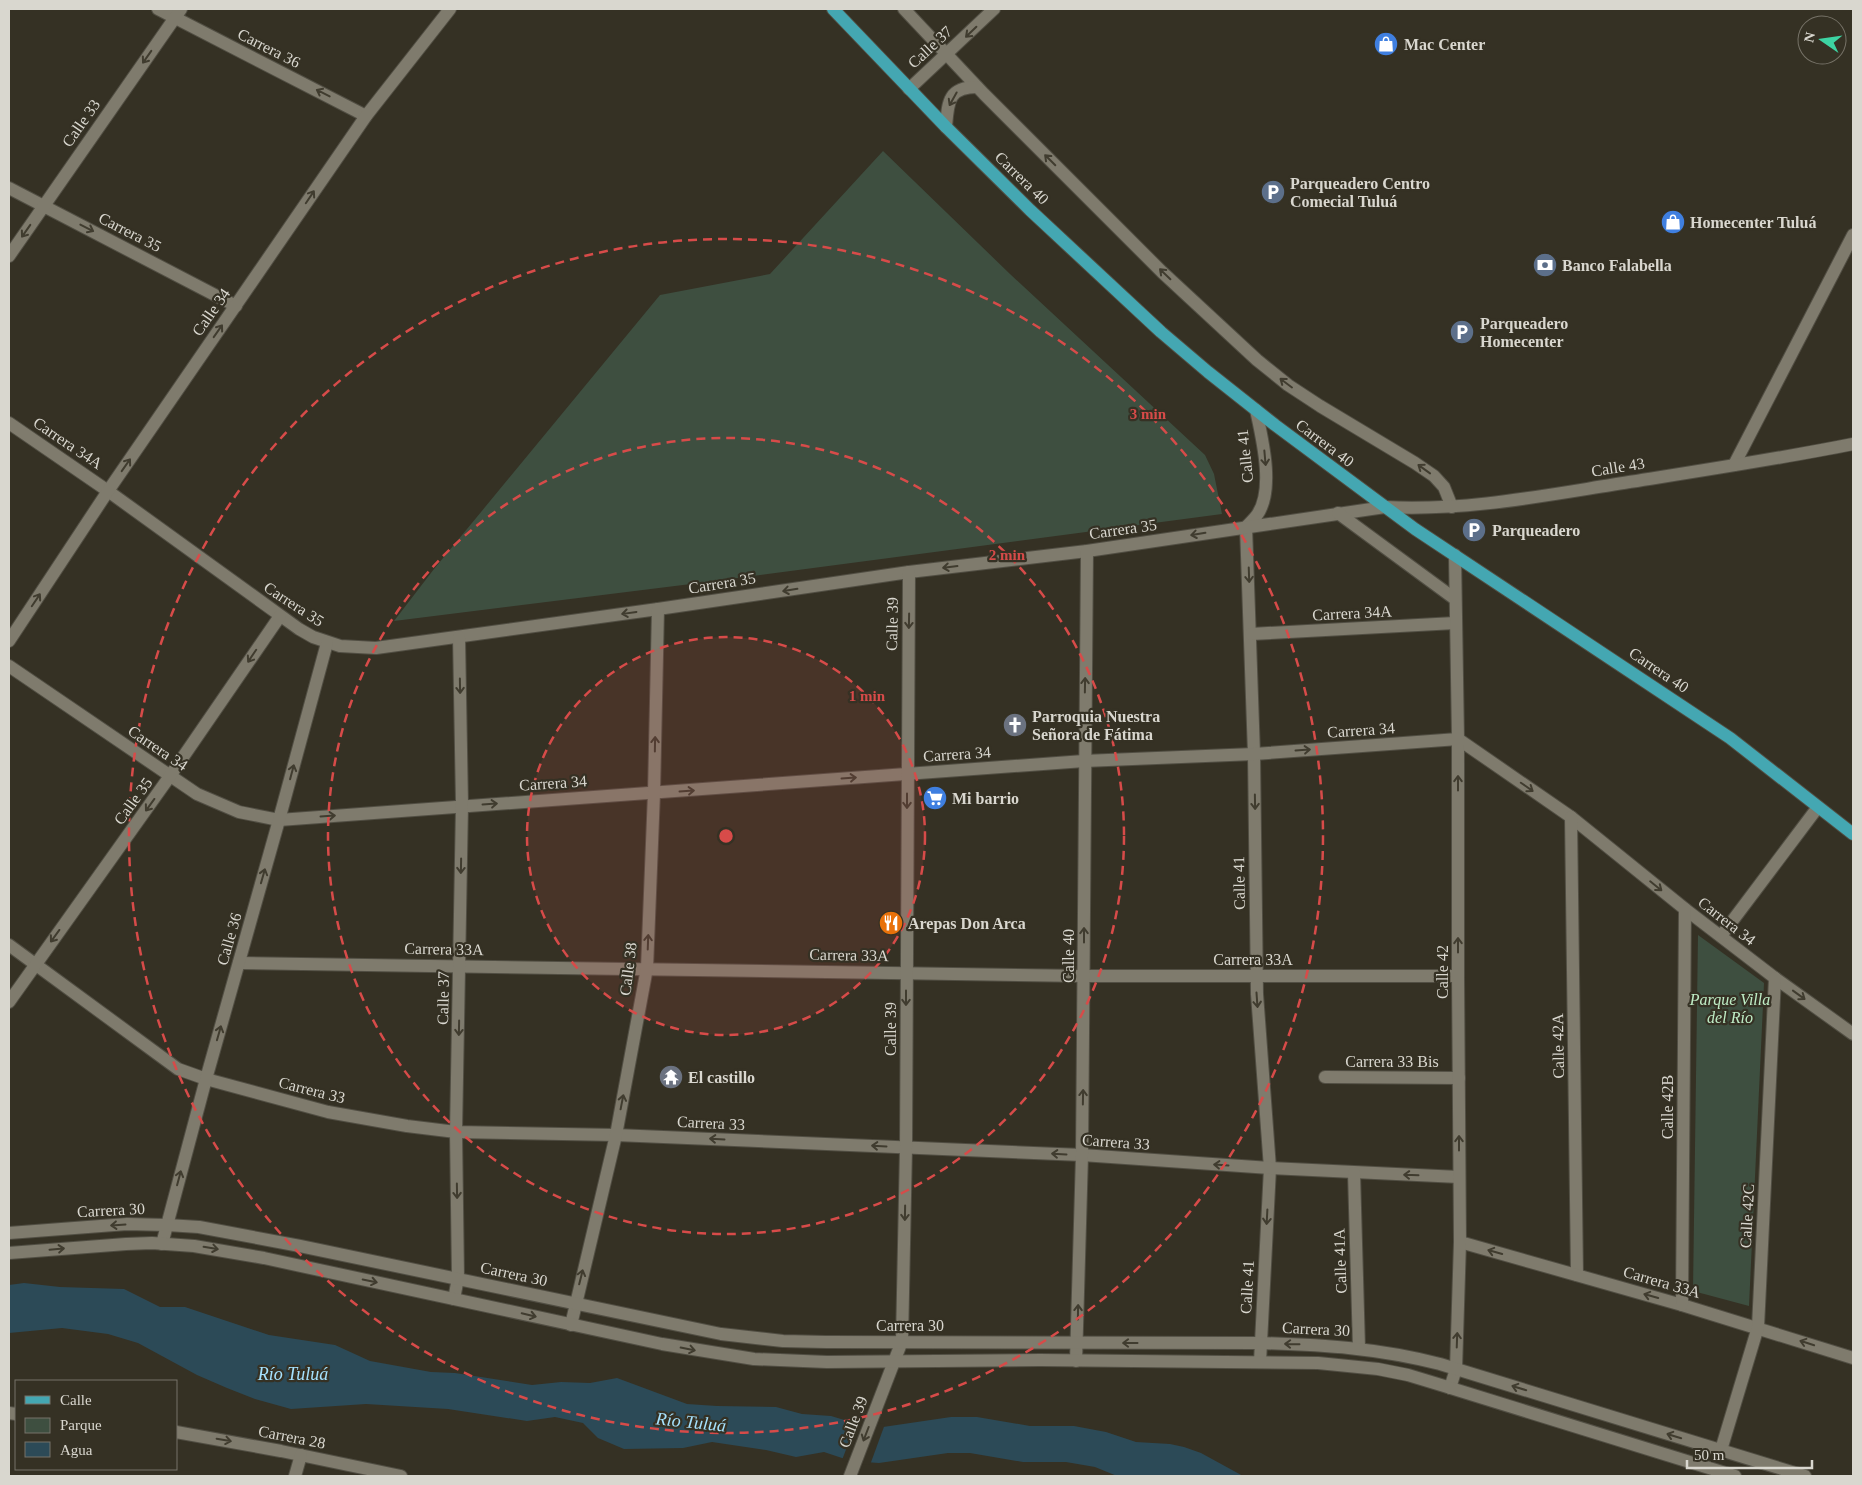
<svg xmlns="http://www.w3.org/2000/svg" width="1862" height="1485" font-family="'Times New Roman',serif">
	<rect width="100%" height="100%" fill="#353124"/>
	<g fill="#3e4f40">
		<path d="M883,151L1010,274L1205,455L1214,474L1222,514L699,583L394,621L434,569L660,295L770,274Z"/>
		<path d="M1698,935L1764,983L1749,1306L1693,1291Z"/>
	</g>
	<path fill="#2c4a57" d="M24,1283L60,1287L124,1289L160,1307H185L269,1335L335,1345L370,1361L431,1372L455,1373L532,1385L561,1382L590,1383L617,1378L687,1404L717,1406L776,1407L802,1414L831,1416L861,1425L883,1427L951,1417H977L1030,1426H1074L1106,1432L1136,1442L1170,1444L1184,1447L1201,1453L1243,1476H1117L1095,1467L1066,1462H1023L970,1453H948L879,1463L851,1461L824,1452L796,1457L766,1450L712,1442L683,1448L624,1449L598,1438L583,1423L555,1417L527,1421L448,1409L366,1404L291,1409L255,1399L227,1388L197,1375L138,1343L108,1334L62,1328L9,1333V1285Z"/>
	<path fill="#353124" d="M857,1421L885,1424L870,1465L851,1463L842,1460Z"/>
	<g fill="none" stroke-linecap="round" stroke-linejoin="round">
		<g stroke="#514e43" stroke-width="14">
			<g id="minor">
				<path d="M158,9L366,116"/>
				<path d="M904,9L984,94L1162,272L1257,360L1288,385L1320,406L1415,463L1434,476L1444,487L1452,507"/>
				<path d="M909,89L994,9"/>
				<path d="M946,127C948,102 948,87 977,87"/>
				<path d="M9,188L236,306"/>
				<path d="M9,256L181,9"/>
				<path d="M1256,410C1262,438 1275,490 1257,515C1254,519 1250,523 1246,527L1254,754L1257,994L1270,1168L1260,1362"/>
				<path d="M9,423L108,491L299,629L313,637L340,646L376,648L658,609L909,572L1087,551L1385,507"/>
				<path d="M1734,465L1853,235"/>
				<path d="M1338,513L1455,599"/>
				<path d="M1251,634L1455,623"/>
				<path d="M9,641L108,491L366,116L450,9"/>
				<path d="M9,666L197,794L239,812L279,820L1084,761L1254,754L1458,739L1571,817L1685,909L1775,978L1853,1034"/>
				<path d="M1571,817L1577,1275"/>
				<path d="M1721,936L1818,807"/>
				<path d="M9,945L178,1069L206,1079L328,1112L407,1126L456,1132L616,1135L1082,1155L1270,1168L1459,1177"/>
				<path d="M239,963L1084,976H1458"/>
				<path d="M9,1002L170,776L280,616"/>
				<path d="M1325,1077L1459,1078"/>
				<path d="M1354,1173L1359,1348"/>
				<path d="M1460,1242L1682,1305L1853,1358"/>
				<path d="M162,1244L206,1079L279,820L327,643"/>
				<path d="M454,1299L458,1278L456,1132L462,805L459,637"/>
				<path d="M1682,1305L1685,909"/>
				<path d="M571,1325L616,1135L647,968L654,793L658,609"/>
				<path d="M1076,1361L1082,1155L1087,551"/>
				<path d="M1450,1388L1456,1369L1460,1242L1458,976V739L1455,555"/>
				<path d="M9,1413L16,1414"/>
				<path d="M176,1432L281,1451L401,1476"/>
				<path d="M1721,1450L1758,1327L1775,978"/>
				<path d="M295,1476L301,1455"/>
				<path d="M850,1476L902,1341L906,1148L909,572"/>
			</g>
		</g>
		<g stroke="#514e43" stroke-width="14">
			<path id="tertiary" d="M1385,507C1462,511 1536,497 1611,485C1692,472 1773,460 1853,444"/>
		</g>
		<g stroke="#514e43" stroke-width="14">
			<g id="secondary">
				<path d="M9,1233L127,1224L167,1225L199,1227L300,1246L721,1334L783,1341L826,1342L1260,1343C1325,1345 1377,1348 1440,1364L1805,1476"/>
				<path d="M9,1253L126,1244L152,1243L194,1246L264,1258L662,1344L754,1359L827,1362L1040,1360L1318,1363L1378,1369L1408,1375L1441,1385L1735,1476"/>
			</g>
		</g>
		<g stroke="#514e43" stroke-width="14">
			<path id="primary" d="M833,9L946,127L1030,210L1161,332L1208,372L1275,425L1415,529L1730,738L1853,834"/>
		</g>
		<use href="#minor" stroke="#7f7b6d" stroke-width="12"/>
		<use href="#tertiary" stroke="#7f7b6d" stroke-width="12"/>
		<use href="#secondary" stroke="#7f7b6d" stroke-width="12"/>
		<use href="#primary" stroke="#44a7b2" stroke-width="12"/>
	</g>
	<defs><path id="oneway-shaft" d="M-6 0H5M1.5-3L5.5 0L1.5 3" fill="none" stroke-width="1.6" stroke-linecap="round" stroke-linejoin="round" transform="scale(1.25)"/></defs>
	<g stroke="#403c2f">
		<use href="#oneway-shaft" transform="translate(971 32) rotate(136)"/>
		<use href="#oneway-shaft" transform="translate(147 57) rotate(125)"/>
		<use href="#oneway-shaft" transform="translate(323 93) rotate(-153)"/>
		<use href="#oneway-shaft" transform="translate(953 99) rotate(119)"/>
		<use href="#oneway-shaft" transform="translate(1050 160) rotate(-135)"/>
		<use href="#oneway-shaft" transform="translate(310 197) rotate(-56)"/>
		<use href="#oneway-shaft" transform="translate(87 228) rotate(27)"/>
		<use href="#oneway-shaft" transform="translate(26 231) rotate(125)"/>
		<use href="#oneway-shaft" transform="translate(1165 274) rotate(-136)"/>
		<use href="#oneway-shaft" transform="translate(218 331) rotate(-55)"/>
		<use href="#oneway-shaft" transform="translate(1286 383) rotate(-143)"/>
		<use href="#oneway-shaft" transform="translate(1265 458) rotate(85)"/>
		<use href="#oneway-shaft" transform="translate(126 465) rotate(-55)"/>
		<use href="#oneway-shaft" transform="translate(1424 469) rotate(-144)"/>
		<use href="#oneway-shaft" transform="translate(1198 534) rotate(171)"/>
		<use href="#oneway-shaft" transform="translate(950 567) rotate(173)"/>
		<use href="#oneway-shaft" transform="translate(1249 575) rotate(88)"/>
		<use href="#oneway-shaft" transform="translate(790 590) rotate(171)"/>
		<use href="#oneway-shaft" transform="translate(36 600) rotate(-56)"/>
		<use href="#oneway-shaft" transform="translate(629 613) rotate(172)"/>
		<use href="#oneway-shaft" transform="translate(909 621) rotate(91)"/>
		<use href="#oneway-shaft" transform="translate(252 656) rotate(124)"/>
		<use href="#oneway-shaft" transform="translate(1085 685) rotate(-89)"/>
		<use href="#oneway-shaft" transform="translate(460 686) rotate(89)"/>
		<use href="#oneway-shaft" transform="translate(655 744) rotate(-89)"/>
		<use href="#oneway-shaft" transform="translate(1303 750) rotate(-4)"/>
		<use href="#oneway-shaft" transform="translate(292 772) rotate(-75)"/>
		<use href="#oneway-shaft" transform="translate(849 778) rotate(-4)"/>
		<use href="#oneway-shaft" transform="translate(1458 783) rotate(-90)"/>
		<use href="#oneway-shaft" transform="translate(1527 787) rotate(35)"/>
		<use href="#oneway-shaft" transform="translate(687 791) rotate(-4)"/>
		<use href="#oneway-shaft" transform="translate(907 801) rotate(90)"/>
		<use href="#oneway-shaft" transform="translate(1255 802) rotate(89)"/>
		<use href="#oneway-shaft" transform="translate(490 804) rotate(-4)"/>
		<use href="#oneway-shaft" transform="translate(150 805) rotate(126)"/>
		<use href="#oneway-shaft" transform="translate(328 816) rotate(-4)"/>
		<use href="#oneway-shaft" transform="translate(461 866) rotate(91)"/>
		<use href="#oneway-shaft" transform="translate(263 876) rotate(-74)"/>
		<use href="#oneway-shaft" transform="translate(1656 886) rotate(39)"/>
		<use href="#oneway-shaft" transform="translate(1084 935) rotate(-90)"/>
		<use href="#oneway-shaft" transform="translate(55 936) rotate(126)"/>
		<use href="#oneway-shaft" transform="translate(648 942) rotate(-88)"/>
		<use href="#oneway-shaft" transform="translate(1458 945) rotate(-90)"/>
		<use href="#oneway-shaft" transform="translate(1799 995) rotate(36)"/>
		<use href="#oneway-shaft" transform="translate(906 998) rotate(90)"/>
		<use href="#oneway-shaft" transform="translate(1257 1000) rotate(86)"/>
		<use href="#oneway-shaft" transform="translate(459 1028) rotate(91)"/>
		<use href="#oneway-shaft" transform="translate(219 1033) rotate(-74)"/>
		<use href="#oneway-shaft" transform="translate(1083 1097) rotate(-89)"/>
		<use href="#oneway-shaft" transform="translate(622 1102) rotate(-79)"/>
		<use href="#oneway-shaft" transform="translate(717 1139) rotate(-177)"/>
		<use href="#oneway-shaft" transform="translate(1459 1143) rotate(-90)"/>
		<use href="#oneway-shaft" transform="translate(879 1146) rotate(-177)"/>
		<use href="#oneway-shaft" transform="translate(1059 1154) rotate(-177)"/>
		<use href="#oneway-shaft" transform="translate(1221 1165) rotate(-176)"/>
		<use href="#oneway-shaft" transform="translate(1411 1175) rotate(-178)"/>
		<use href="#oneway-shaft" transform="translate(179 1178) rotate(-75)"/>
		<use href="#oneway-shaft" transform="translate(457 1191) rotate(89)"/>
		<use href="#oneway-shaft" transform="translate(905 1213) rotate(91)"/>
		<use href="#oneway-shaft" transform="translate(1267 1217) rotate(93)"/>
		<use href="#oneway-shaft" transform="translate(118 1225) rotate(176)"/>
		<use href="#oneway-shaft" transform="translate(211 1248) rotate(9)"/>
		<use href="#oneway-shaft" transform="translate(57 1249) rotate(-5)"/>
		<use href="#oneway-shaft" transform="translate(1495 1252) rotate(-164)"/>
		<use href="#oneway-shaft" transform="translate(581 1277) rotate(-76)"/>
		<use href="#oneway-shaft" transform="translate(370 1281) rotate(12)"/>
		<use href="#oneway-shaft" transform="translate(1651 1296) rotate(-164)"/>
		<use href="#oneway-shaft" transform="translate(1078 1312) rotate(-89)"/>
		<use href="#oneway-shaft" transform="translate(529 1315) rotate(13)"/>
		<use href="#oneway-shaft" transform="translate(1457 1340) rotate(-88)"/>
		<use href="#oneway-shaft" transform="translate(1130 1343) rotate(180)"/>
		<use href="#oneway-shaft" transform="translate(1807 1343) rotate(-162)"/>
		<use href="#oneway-shaft" transform="translate(1292 1344) rotate(-179)"/>
		<use href="#oneway-shaft" transform="translate(688 1349) rotate(11)"/>
		<use href="#oneway-shaft" transform="translate(1519 1388) rotate(-163)"/>
		<use href="#oneway-shaft" transform="translate(866 1434) rotate(111)"/>
		<use href="#oneway-shaft" transform="translate(1674 1436) rotate(-163)"/>
		<use href="#oneway-shaft" transform="translate(224 1440) rotate(10)"/>
	</g>
	<circle cx="726" cy="836" r="199" fill="#d74b49" fill-opacity=".12"/>
	<g fill="none" stroke="#d74b49" stroke-width="2.5" stroke-dasharray="9 6">
		<circle cx="726" cy="836" r="199"/>
		<circle cx="726" cy="836" r="398"/>
		<circle cx="726" cy="836" r="597"/>
	</g>
	<defs>
		<g id="shop-disc" transform="scale(1.25)"><circle r="9.5" fill="#3f7fe0" stroke="#353124"/><path d="M-5-2.5h2.3a2.7 3.5 0 0 1 5.4 0H5L5.5 6h-11ZM-1.5-2.5h3a1.5 2.3 0 0 0-3 0Z" fill="#fff"/></g>
		<g id="parking-disc" transform="scale(1.25)"><circle r="9.5" fill="#5c6f8a" stroke="#353124"/><path d="M-3.5-5.5H1a3.5 3.5 0 0 1 0 7H-1V5.5H-3.5ZM-1-3.4V-.6H.8a1.4 1.4 0 0 0 0-2.8Z" fill="#fff"/></g>
		<g id="bank-disc" transform="scale(1.25)"><circle r="9.5" fill="#5c6f8a" stroke="#353124"/><path d="M-6-4H6V4H-6ZM0-2.3a2.3 2.3 0 1 0 0 4.6a2.3 2.3 0 1 0 0-4.6Z" fill="#fff"/></g>
		<g id="church-disc" transform="scale(1.25)"><circle r="9.5" fill="#6b7280" stroke="#353124"/><path d="M-1.2-6h2.4v3.5h3.3v2.4h-3.3V6h-2.4V-.1h-3.3v-2.4h3.3Z" fill="#fff"/></g>
		<g id="supermarket-disc" transform="scale(1.25)"><circle r="9.5" fill="#3f7fe0" stroke="#353124"/><path d="M-6-5.5h2.5l.6 2H6L4.5 2H-2.5L-4.4-4H-6ZM-1.5 3.2a1.3 1.3 0 1 0 .1 0ZM3 3.2a1.3 1.3 0 1 0 .1 0Z" fill="#fff"/></g>
		<g id="restaurant-disc" transform="scale(1.25)"><circle r="9.5" fill="#e8710a" stroke="#353124"/><path d="M-5-6h1v4h1v-4h1v4h1v-4h1v5L-1.5 .5V6h-2V.5L-5-1ZM5-6V6H3V1.5H1.5Q1.5-4 5-6Z" fill="#fff"/></g>
		<g id="temple-disc" transform="scale(1.25)"><circle r="9.5" fill="#6b7280" stroke="#353124"/><path d="M0-6L5-2H3V0L6.5 2.5H4V6H1.5V3h-3V6H-4V2.5H-6.5L-3 0V-2H-5Z" fill="#fff"/></g>
	</defs>
	<g fill-rule="evenodd">
		<use href="#shop-disc" x="1386" y="44"/>
		<use href="#parking-disc" x="1273" y="192"/>
		<use href="#shop-disc" x="1673" y="222"/>
		<use href="#bank-disc" x="1545" y="265"/>
		<use href="#parking-disc" x="1462" y="332"/>
		<use href="#parking-disc" x="1474" y="530"/>
		<use href="#church-disc" x="1015" y="725"/>
		<use href="#supermarket-disc" x="935" y="798"/>
		<use href="#restaurant-disc" x="891" y="923"/>
		<use href="#temple-disc" x="671" y="1077"/>
	</g>
	<g text-anchor="middle" dominant-baseline="central" stroke-width="4.5" stroke-linejoin="round" paint-order="stroke">
		<g font-size="16" font-weight="bold" fill="#d9d7cf" stroke="#353124" text-anchor="start">
			<text x="1404" y="44">Mac Center</text>
			<text x="1290" y="183">Parqueadero Centro<tspan x="1290" dy="18">Comecial Tuluá</tspan></text>
			<text x="1690" y="222">Homecenter Tuluá</text>
			<text x="1562" y="265">Banco Falabella</text>
			<text x="1480" y="323">Parqueadero<tspan x="1480" dy="18">Homecenter</tspan></text>
			<text x="1492" y="530">Parqueadero</text>
			<text x="1032" y="716">Parroquia Nuestra<tspan x="1032" dy="18">Señora de Fátima</tspan></text>
			<text x="952" y="798">Mi barrio</text>
			<text x="908" y="923">Arepas Don Arca</text>
			<text x="688" y="1077">El castillo</text>
		</g>
		<g font-size="16" fill="#d9d7cf" stroke="#353124">
			<text transform="translate(930 47) rotate(-43)">Calle 37</text>
			<text transform="translate(269 48) rotate(27)">Carrera 36</text>
			<text transform="translate(81 123) rotate(-55)">Calle 33</text>
			<text transform="translate(1022 178) rotate(44)">Carrera 40</text>
			<text transform="translate(130 232) rotate(27)">Carrera 35</text>
			<text transform="translate(211 312) rotate(-55)">Calle 34</text>
			<text transform="translate(68 443) rotate(34)">Carrera 34A</text>
			<text transform="translate(1325 443) rotate(37)">Carrera 40</text>
			<text transform="translate(1245 456) rotate(-96)">Calle 41</text>
			<text transform="translate(1618 467) rotate(-9)">Calle 43</text>
			<text transform="translate(1123 529) rotate(-8)">Carrera 35</text>
			<text transform="translate(722 583) rotate(-9)">Carrera 35</text>
			<text transform="translate(294 604) rotate(33)">Carrera 35</text>
			<text transform="translate(1352 613) rotate(-3)">Carrera 34A</text>
			<text transform="translate(892 624) rotate(-89)">Calle 39</text>
			<text transform="translate(1659 670) rotate(34)">Carrera 40</text>
			<text transform="translate(1361 730) rotate(-4)">Carrera 34</text>
			<text transform="translate(158 748) rotate(34)">Carrera 34</text>
			<text transform="translate(957 754) rotate(-4)">Carrera 34</text>
			<text transform="translate(553 783) rotate(-4)">Carrera 34</text>
			<text transform="translate(133 801) rotate(-54)">Calle 35</text>
			<text transform="translate(1239 883) rotate(-91)">Calle 41</text>
			<text transform="translate(1727 921) rotate(38)">Carrera 34</text>
			<text transform="translate(229 939) rotate(-74)">Calle 36</text>
			<text transform="translate(444 949) rotate(1)">Carrera 33A</text>
			<text transform="translate(849 955) rotate(1)">Carrera 33A</text>
			<text transform="translate(1068 956) rotate(-90)">Calle 40</text>
			<text x="1253" y="959">Carrera 33A</text>
			<text transform="translate(628 969) rotate(-83)">Calle 38</text>
			<text transform="translate(1442 972) rotate(-90)">Calle 42</text>
			<text transform="translate(443 998) rotate(-89)">Calle 37</text>
			<text transform="translate(890 1029) rotate(-90)">Calle 39</text>
			<text transform="translate(1558 1046) rotate(-91)">Calle 42A</text>
			<text x="1392" y="1061">Carrera 33 Bis</text>
			<text transform="translate(312 1090) rotate(14)">Carrera 33</text>
			<text transform="translate(1667 1107) rotate(-90)">Calle 42B</text>
			<text transform="translate(711 1123) rotate(3)">Carrera 33</text>
			<text transform="translate(1116 1142) rotate(4)">Carrera 33</text>
			<text transform="translate(111 1210) rotate(-3)">Carrera 30</text>
			<text transform="translate(1747 1216) rotate(-87)">Calle 42C</text>
			<text transform="translate(1340 1261) rotate(-92)">Calle 41A</text>
			<text transform="translate(514 1274) rotate(12)">Carrera 30</text>
			<text transform="translate(1662 1282) rotate(16)">Carrera 33A</text>
			<text transform="translate(1247 1287) rotate(-87)">Calle 41</text>
			<text x="910" y="1325">Carrera 30</text>
			<text transform="translate(1316 1329) rotate(3)">Carrera 30</text>
			<text transform="translate(853 1422) rotate(-69)">Calle 39</text>
			<text transform="translate(292 1437) rotate(11)">Carrera 28</text>
		</g>
		<g font-size="16" font-style="italic" fill="#bfedc6" stroke="#353124">
			<text x="1730" y="999">Parque Villa<tspan x="1730" dy="18">del Río</tspan></text>
		</g>
		<g font-size="18" font-style="italic" fill="#a5e1fd" stroke="#353124">
			<text x="293" y="1374">Río Tuluá</text>
			<text transform="translate(691 1422) rotate(6)">Río Tuluá</text>
		</g>
	</g>
	<circle cx="726" cy="836" r="8" fill="#d74b49" stroke="#353124" stroke-width="2.5"/>
	<g font-size="15" text-anchor="middle" font-weight="bold" fill="#d74b49" stroke="#353124" stroke-width="4.5" stroke-linejoin="round" paint-order="stroke">
		<text x="1148" y="419">3 min</text>
		<text x="1007" y="560">2 min</text>
		<text x="867" y="701">1 min</text>
	</g>
	<rect width="1862" height="1485" fill="none" stroke="#d9d7cf" stroke-width="20"/>
	<rect x="15" y="1380" width="162" height="90" fill="#353124" stroke="#777368"/>
	<rect x="25" y="1396" width="25" height="8" fill="#44a7b2" stroke="#777368"/>
	<text x="60" y="1405" font-size="15" fill="#d9d7cf">Calle</text>
	<rect x="25" y="1418" width="25" height="15" fill="#3e4f40" stroke="#777368"/>
	<text x="60" y="1430" font-size="15" fill="#d9d7cf">Parque</text>
	<rect x="25" y="1442" width="25" height="15" fill="#2c4a57" stroke="#777368"/>
	<text x="60" y="1455" font-size="15" fill="#d9d7cf">Agua</text>
	<g transform="translate(1822 40) rotate(283)"><circle r="24" fill="#353124" stroke="#777368"/>
	<path d="M0-4L9 19L0 12L-9 19Z" fill="#3dd4a3"/>
	<text y="-8" font-size="14" font-weight="bold" text-anchor="middle" fill="#d9d7cf">N</text>
	</g>
	<path d="M1687 1460v8h125v-8" fill="none" stroke="#d9d7cf" stroke-width="2.5"/>
	<text x="1694" y="1460" font-size="15" fill="#d9d7cf" stroke="#353124" stroke-width="4" paint-order="stroke">50 m</text>
</svg>
